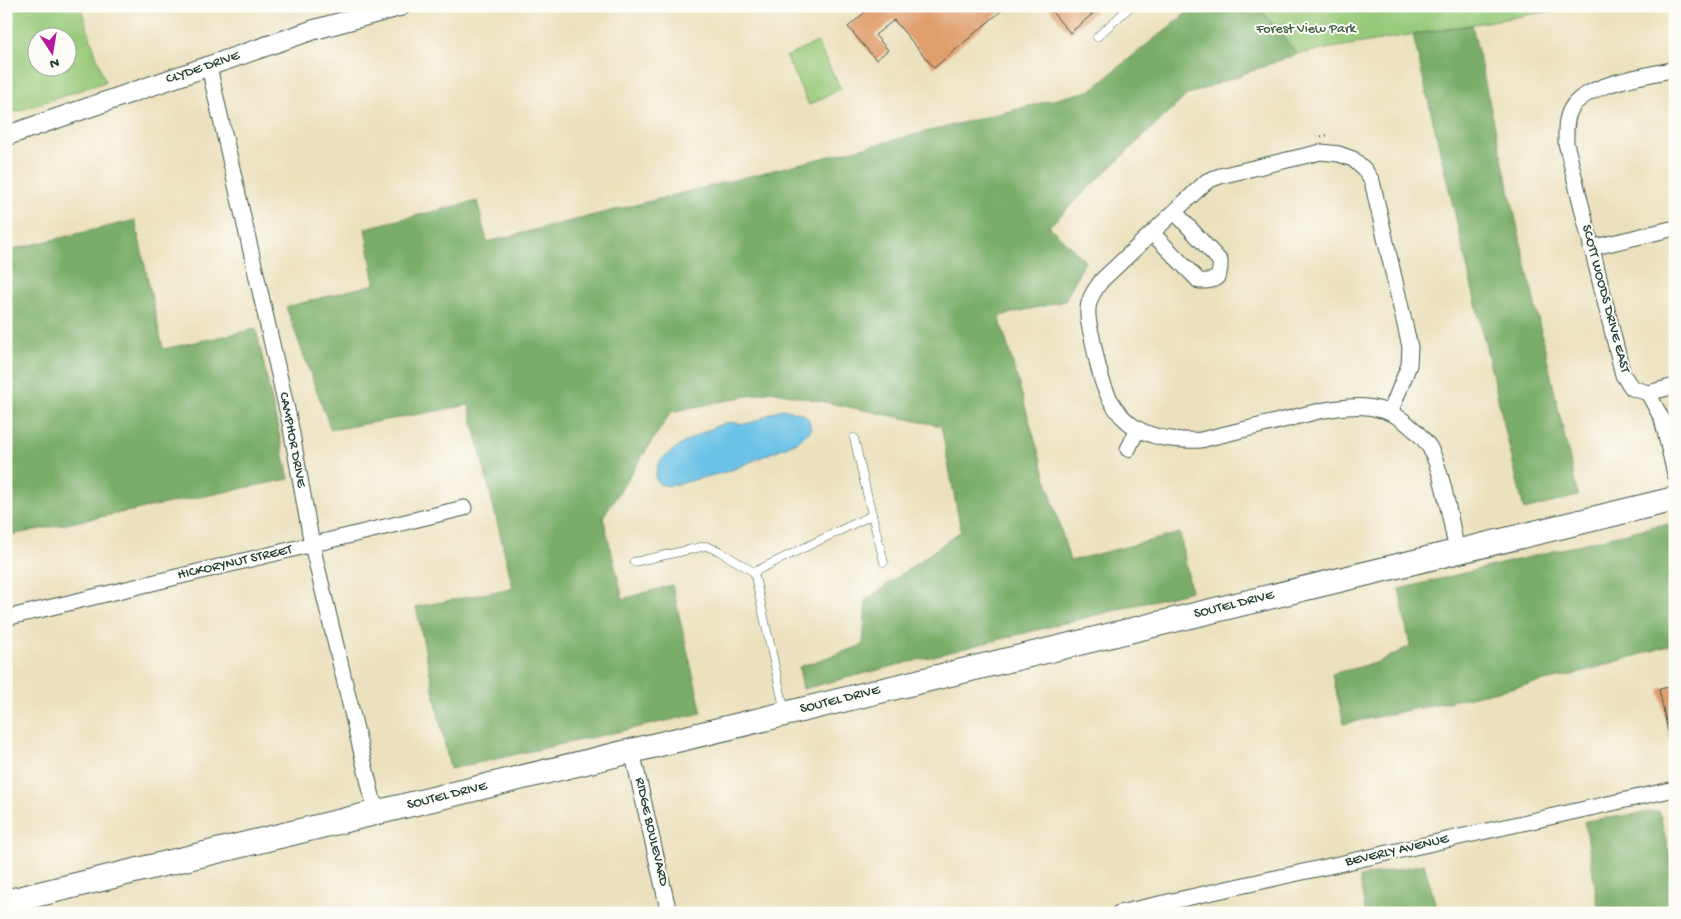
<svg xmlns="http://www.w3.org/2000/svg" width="1681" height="919" font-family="'Gochi Hand',sans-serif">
	<rect width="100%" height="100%" fill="#fdfcf7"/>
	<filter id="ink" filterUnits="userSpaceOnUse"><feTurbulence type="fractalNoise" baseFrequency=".02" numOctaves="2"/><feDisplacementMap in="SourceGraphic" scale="10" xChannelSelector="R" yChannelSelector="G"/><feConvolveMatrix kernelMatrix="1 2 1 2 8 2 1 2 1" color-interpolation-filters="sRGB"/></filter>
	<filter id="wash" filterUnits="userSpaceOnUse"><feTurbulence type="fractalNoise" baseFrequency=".0096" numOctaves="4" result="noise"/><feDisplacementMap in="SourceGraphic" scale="20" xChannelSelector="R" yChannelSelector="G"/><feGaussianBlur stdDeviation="1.12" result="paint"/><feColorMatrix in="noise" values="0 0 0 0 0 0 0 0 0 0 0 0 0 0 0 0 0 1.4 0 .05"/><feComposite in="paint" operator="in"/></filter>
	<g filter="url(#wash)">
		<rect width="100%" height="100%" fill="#ece1be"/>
		<g fill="#98c979" stroke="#5c8356" fill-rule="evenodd">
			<path d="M6,6H80L105,82L6,115ZM38,38H68V68H38Z"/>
			<path d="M1258,6H1581L1297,54Z"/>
			<path d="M817,42L841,89L809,105L786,57Z"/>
		</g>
		<g fill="#7aad69" stroke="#4c754e">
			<path d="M1195,6H1258L1297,54L1187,95L1049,226L1085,261L1065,301L999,316L1070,561L1180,533L1191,591L803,689L799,667L863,645L866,600L961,531L941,426L771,391L671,412L603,517L623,599L672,585L702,713L450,769L416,607L513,588L469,405L331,430L286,307L375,284L365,228L477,201L487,242L1089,91Z"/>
			<path d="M1472,25L1578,496L1524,510L1413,35Z"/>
			<path d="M135,220L163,349L256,329L289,479L6,536V251Z"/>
			<path d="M1675,524V644L1572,675L1344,724L1332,674L1379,662L1410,646L1399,589L1659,525Z"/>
			<path d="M1659,811L1675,877V913H1599L1585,821Z"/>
			<path d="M1424,864L1438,913H1365L1360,877Z"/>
		</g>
		<path fill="#69c1e6" stroke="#447f8d" d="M782,409C795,412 813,412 810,431L797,442L729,471L670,486L659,484L655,477C656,473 657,466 659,463C669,449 710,427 726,423C734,421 742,425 750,423C761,420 770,412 782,409Z"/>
		<g id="blocks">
			<g fill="#e09e6d">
				<path d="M872,6H1007L934,68L894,20L875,35L888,50L876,60L848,27Z"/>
				<path d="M1047,6H1102L1070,33Z"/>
				<path d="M1675,686V740L1670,741L1659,689Z"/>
			</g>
		</g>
	</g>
	<g filter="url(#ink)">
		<use href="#blocks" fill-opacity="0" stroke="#3e5649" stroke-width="1"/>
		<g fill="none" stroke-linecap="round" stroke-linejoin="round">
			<g stroke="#3e5649" stroke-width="9">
				<g id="service">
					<path d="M1097,37L1131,6"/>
					<path d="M872,515L884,562"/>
					<path d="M634,562L706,546L719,551L754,572"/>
					<path d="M785,712L754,572L872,515L854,438"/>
				</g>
			</g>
			<g stroke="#3e5649" stroke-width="17">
				<g id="minor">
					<path d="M209,67L290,423L312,545L376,813"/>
					<path d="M1675,69C1647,76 1585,83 1571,109C1565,119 1566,132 1566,143L1623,375L1632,388L1648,393L1662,419L1675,474"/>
					<path d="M1152,233L1199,281C1216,282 1221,278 1220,261L1175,212"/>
					<path d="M1591,248L1675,228"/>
					<path d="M1648,393L1675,386"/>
					<path d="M1390,413L1409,365L1410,347L1372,181L1364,169L1353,159L1339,154L1321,152L1220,176L1207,181L1102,280C1097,287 1091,294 1089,303C1086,313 1089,326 1092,337C1098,367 1103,402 1129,423C1149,439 1176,441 1201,440C1229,433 1256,427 1283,420C1325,410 1373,393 1410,426C1417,432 1425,440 1430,448C1444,476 1450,520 1457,551"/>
					<path d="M1128,449L1138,429"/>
					<path d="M6,618L464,508"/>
					<path d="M632,751L669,913"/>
					<path d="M1119,913L1675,789"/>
				</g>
			</g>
			<g stroke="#3e5649" stroke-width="21">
				<path id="tertiary" d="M6,136L313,30L401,6"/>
			</g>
			<g stroke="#3e5649" stroke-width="26">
				<path id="primary" d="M6,902L1675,499"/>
			</g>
			<path stroke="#3e5649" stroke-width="2.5" stroke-dasharray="1 4" stroke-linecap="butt" d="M1316,137L1330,135"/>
			<use href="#service" stroke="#fff" stroke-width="8"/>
			<use href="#minor" stroke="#fff" stroke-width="15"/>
			<use href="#tertiary" stroke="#fff" stroke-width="19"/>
			<use href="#primary" stroke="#fff" stroke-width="24"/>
		</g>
	</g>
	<g text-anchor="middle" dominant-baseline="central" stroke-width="4" stroke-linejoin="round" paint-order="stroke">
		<g font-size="14" fill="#3d6045" stroke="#fdfcf7">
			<text x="1306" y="29">Forest View Park</text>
		</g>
		<g font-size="14" fill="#1f3d34" stroke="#fdfcf7">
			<text transform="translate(203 68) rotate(-19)">CLYDE DRIVE</text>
			<text transform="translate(1605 299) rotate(75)">SCOTT WOODS DRIVE EAST</text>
			<text transform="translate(292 440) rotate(79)">CAMPHOR DRIVE</text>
			<text transform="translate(235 563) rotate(-13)">HICKORYNUT STREET</text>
			<text transform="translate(1234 605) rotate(-14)">SOUTEL DRIVE</text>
			<text transform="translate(840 700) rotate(-14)">SOUTEL DRIVE</text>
			<text transform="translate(447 796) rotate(-14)">SOUTEL DRIVE</text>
			<text transform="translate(651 832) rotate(77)">RIDGE BOULEVARD</text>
			<text transform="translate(1397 851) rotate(-13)">BEVERLY AVENUE</text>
		</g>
	</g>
	<rect width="1681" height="919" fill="none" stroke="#fdfcf7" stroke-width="25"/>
	<g transform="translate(52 52) rotate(168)"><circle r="24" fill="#fdfcf7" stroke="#a4b0a9"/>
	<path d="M0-4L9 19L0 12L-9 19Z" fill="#b5179e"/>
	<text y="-8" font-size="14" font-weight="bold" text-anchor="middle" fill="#1f3d34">N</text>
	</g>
</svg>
